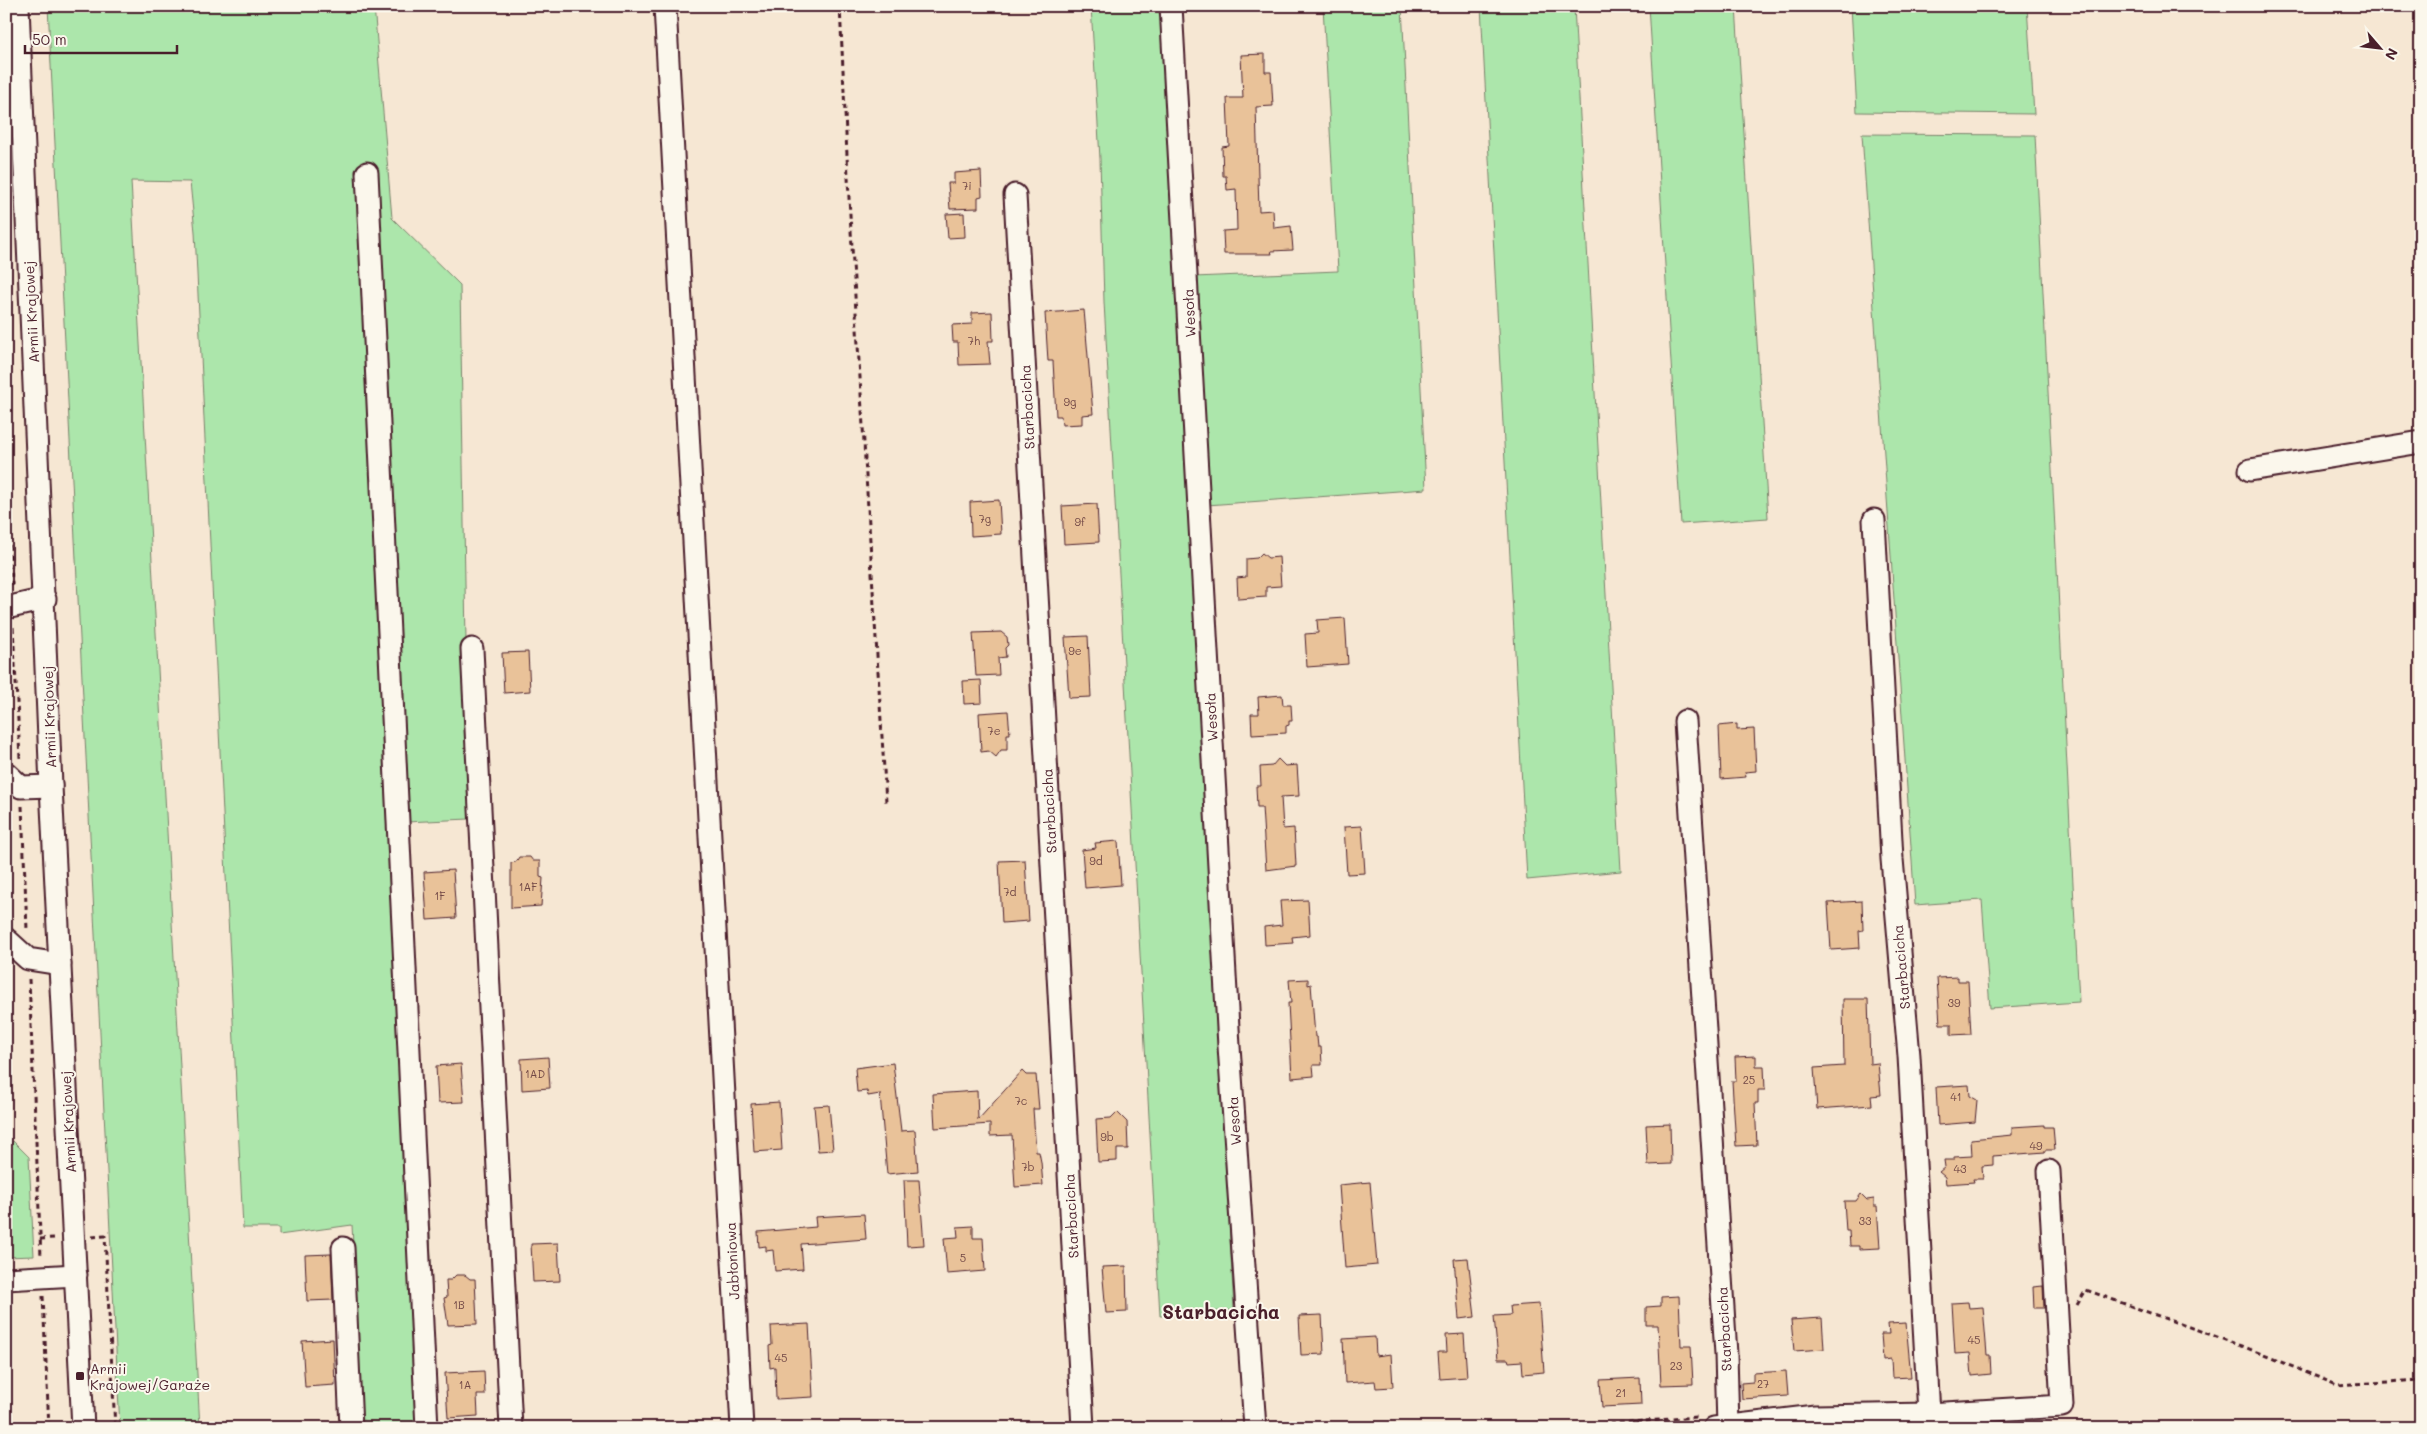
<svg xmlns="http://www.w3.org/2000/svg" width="2427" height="1434" font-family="Mali,sans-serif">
	<rect width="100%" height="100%" fill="#f6e7d3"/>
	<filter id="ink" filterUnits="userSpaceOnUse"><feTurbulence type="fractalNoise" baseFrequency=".02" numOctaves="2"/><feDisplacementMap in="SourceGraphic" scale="10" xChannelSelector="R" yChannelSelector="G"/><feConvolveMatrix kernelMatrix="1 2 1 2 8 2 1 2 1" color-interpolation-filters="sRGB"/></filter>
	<g filter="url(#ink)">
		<g fill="#ace6ab" stroke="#7b826b">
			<path d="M48,6H374L392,218L460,285L469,819L406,822L420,1118L430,1231L437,1428H362L352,1225L279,1235V1228H243L195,232L190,182L131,181L200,1428H120Z"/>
			<path d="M1091,6H1162C1183,441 1210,876 1234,1310L1160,1316L1104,302L1100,159Z"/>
			<path d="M1323,6H1402L1426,489L1207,505L1194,277L1338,271Z"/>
			<path d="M1481,6H1574L1621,871L1527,880Z"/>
			<path d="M1649,6H1736L1768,518L1681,524Z"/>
			<path d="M1851,6H2027L2034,114L1857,112Z"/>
			<path d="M1862,134L2035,135L2079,1002L1990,1008L1982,900L1915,905Z"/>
			<path d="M13,1141L29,1157L34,1256L6,1257V1148Z"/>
		</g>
		<g fill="#e9c299" stroke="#4a1f2b">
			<path d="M1265,54V72H1271L1273,106L1256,107L1259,211L1273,210L1274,228L1291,226L1293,250L1271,251L1272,254H1224L1223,231L1237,230L1236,189L1227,190L1226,176H1223L1222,147L1229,146L1227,98H1243L1241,55Z"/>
			<path d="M981,171L982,196L978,197V208L950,209L948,183H954V173Z"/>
			<path d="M964,213L965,237L948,238L946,214Z"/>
			<path d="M1084,310L1093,414L1082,415V424L1062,425L1061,416H1056L1053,361H1048L1045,313Z"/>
			<path d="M992,312L993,341H988L990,364L959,365L958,342H953L952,325L972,324V313Z"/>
			<path d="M999,500L1001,534L971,536L970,502Z"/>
			<path d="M1097,504L1099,542L1064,544L1062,506Z"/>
			<path d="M1262,553L1268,558L1279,557L1281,586L1266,587V597L1238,599L1237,578L1246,577V559L1257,558Z"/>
			<path d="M1345,618L1348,664L1307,667L1305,634L1318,633L1317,620Z"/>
			<path d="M1001,632L1007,637L1008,645L1005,648L1006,657L998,658L999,675L976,676L973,633Z"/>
			<path d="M1088,636L1091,697L1069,698L1065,637Z"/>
			<path d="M528,652L530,691L504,693L502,653Z"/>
			<path d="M981,680L982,703L964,704L963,681Z"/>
			<path d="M1282,695L1283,705H1291L1292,721H1289V725L1286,726V733L1252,735L1251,714H1259L1258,697Z"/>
			<path d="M1008,711L1010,734H1007V750H1001L996,757L989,751L981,752L979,713Z"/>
			<path d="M1737,724V730L1754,729L1756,771L1745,772L1746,777L1721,779L1719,726Z"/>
			<path d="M1278,759L1285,766L1297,765L1299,796L1281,797L1283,829L1294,828L1296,866L1266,870L1262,807H1257L1256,786H1261L1260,767L1272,766Z"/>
			<path d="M1362,826L1365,873L1347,874L1344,827Z"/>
			<path d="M1118,841L1121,885L1085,888L1082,850L1096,848L1095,843Z"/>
			<path d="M519,857H530L533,861H540V877L543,878L541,906L511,908V863L516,862Z"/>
			<path d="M1025,860L1029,921L1002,923L999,861Z"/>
			<path d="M453,870L456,918L427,920L424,872Z"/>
			<path d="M1308,900L1310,935L1292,937L1293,943L1265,945L1264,927L1282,925L1280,901Z"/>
			<path d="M1862,901L1863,930L1859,931L1860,948L1831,950L1828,903Z"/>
			<path d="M1958,977V981H1968L1971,1034L1951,1035V1024H1940L1937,978Z"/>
			<path d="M1308,979V985L1311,984L1315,1037H1317L1318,1047H1321L1322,1065H1313L1314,1076L1292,1078L1288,1003H1291L1289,980Z"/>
			<path d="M1843,999H1868L1870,1064L1878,1063L1881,1095L1871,1096L1872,1105L1817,1109L1814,1068L1844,1066Z"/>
			<path d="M1756,1056V1066H1764L1765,1090H1758V1103H1755L1757,1145L1736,1146L1732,1081H1736L1735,1057Z"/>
			<path d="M548,1057L550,1088L522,1090L521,1059Z"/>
			<path d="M893,1063L901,1131L915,1130L918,1171L887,1174L880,1094L868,1096L867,1091L857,1092L855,1068Z"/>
			<path d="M461,1064L464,1102L438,1103L436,1066Z"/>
			<path d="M1022,1071L1026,1075H1036L1039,1109H1033L1036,1152H1039L1041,1162L1043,1185L1015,1187L1012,1135L990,1136V1124L935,1128L933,1094L977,1091L978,1120Z"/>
			<path d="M1969,1085L1970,1096L1977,1100L1975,1122L1938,1125L1936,1087Z"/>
			<path d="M779,1102L782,1150L754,1152L751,1104Z"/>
			<path d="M829,1105L833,1150L818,1151L814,1106Z"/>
			<path d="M1117,1112L1127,1122L1128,1149H1117V1161L1098,1162L1096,1119L1111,1118Z"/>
			<path d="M1670,1124L1671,1164L1648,1165L1646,1125Z"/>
			<path d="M2044,1125V1127H2053L2055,1150H2045V1152L1993,1156V1165L1982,1166L1983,1179H1973L1974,1182L1946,1184L1945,1177L1939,1172L1945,1167L1944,1160H1954V1157L1972,1156L1971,1139L2012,1135V1127Z"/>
			<path d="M904,1180H919L924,1245L907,1246Z"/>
			<path d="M1370,1182L1377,1265L1345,1268L1339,1185Z"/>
			<path d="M1861,1194L1867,1200L1874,1199V1206H1877L1880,1248L1859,1249V1246H1850L1849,1231H1846L1844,1201H1856Z"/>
			<path d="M864,1214L866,1239L801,1244L803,1269L775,1271L773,1250L766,1251V1246L759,1247L758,1232L816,1227L815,1217Z"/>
			<path d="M973,1226V1238H983L985,1271L947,1274L944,1238L958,1237L957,1227Z"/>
			<path d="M558,1243L560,1281L533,1282L531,1244Z"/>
			<path d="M331,1254L333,1300L307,1301L305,1255Z"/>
			<path d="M1468,1258L1475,1317L1459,1319L1454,1259Z"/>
			<path d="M1126,1266L1127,1312L1106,1313L1102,1267Z"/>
			<path d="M456,1275H465L470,1279H475L477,1324L448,1325L444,1298L447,1297L446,1280H451Z"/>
			<path d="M2043,1286L2044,1308H2034L2033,1287Z"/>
			<path d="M1679,1296L1681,1346H1691L1693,1384L1661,1385L1658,1325H1646V1307L1661,1306V1297Z"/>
			<path d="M1968,1302L1969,1308L1983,1307L1987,1355H1990L1991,1374L1972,1376L1970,1353L1955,1354L1952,1303Z"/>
			<path d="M1539,1304L1544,1372L1523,1374L1522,1361L1509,1362L1508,1359H1498L1494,1316L1511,1315L1510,1306Z"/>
			<path d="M1322,1315L1324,1354L1301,1355L1299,1316Z"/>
			<path d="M1822,1318L1824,1349L1794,1351L1791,1320Z"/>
			<path d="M1906,1323L1911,1377L1892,1378L1891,1359L1883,1360L1881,1334H1889L1888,1324Z"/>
			<path d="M809,1324L813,1397L776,1399L775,1367L770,1368L769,1346L772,1345L771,1326Z"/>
			<path d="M1464,1334L1467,1377L1440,1379L1438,1352H1447L1446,1335Z"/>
			<path d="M1375,1337L1376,1356L1391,1354L1393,1387L1376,1388L1375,1381L1345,1383L1343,1339Z"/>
			<path d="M333,1339L335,1385L305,1387L302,1341Z"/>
			<path d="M484,1371L485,1395H477L478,1416L448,1418L445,1373Z"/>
			<path d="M1786,1371L1788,1396L1742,1399L1741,1383L1753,1382V1373Z"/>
			<path d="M1640,1378L1641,1405L1602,1407L1600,1380Z"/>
		</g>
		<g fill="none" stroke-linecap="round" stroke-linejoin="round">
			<g stroke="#4a1f2b" stroke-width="25">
				<g id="minor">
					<path d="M18,6L51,786L83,1428"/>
					<path d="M665,6L742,1428"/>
					<path d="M1171,6L1229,1046L1255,1428"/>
					<path d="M367,173L427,1428"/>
					<path d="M1015,195L1083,1428"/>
					<path d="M2250,470L2421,442"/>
					<path d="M1874,520L1892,859L1909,1056L1929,1414"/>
					<path d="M6,608L45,599"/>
					<path d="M472,649L511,1428"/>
					<path d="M1685,721L1726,1354L1728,1427"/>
					<path d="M6,773L21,787L51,786"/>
					<path d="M6,939L28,959L60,964"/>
					<path d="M343,1248L351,1428"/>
					<path d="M6,1279L76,1275"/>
					<path d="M1714,1428L1815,1416L1929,1414L2062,1406L2049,1171"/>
				</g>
			</g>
			<g stroke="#4a1f2b" stroke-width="3" stroke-dasharray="5 4" stroke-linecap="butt">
				<path d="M840,6L849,198L886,802"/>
				<path d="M6,464L12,585"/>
				<path d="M13,627L20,758"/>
				<path d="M22,806L27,930"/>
				<path d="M29,979L41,1257"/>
				<path d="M92,1237L105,1236L115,1428"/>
				<path d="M40,1239L54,1238"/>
				<path d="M43,1296L49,1428"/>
				<path d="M2077,1305L2086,1290L2242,1346L2337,1385L2421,1380"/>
				<path d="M1556,1428L1697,1417"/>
			</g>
			<use href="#minor" stroke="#fbf7ec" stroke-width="21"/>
		</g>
	</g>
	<rect fill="#4a1f2b" stroke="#fbf7ec" stroke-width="2" x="75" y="1371" width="10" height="10" rx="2.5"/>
	<g text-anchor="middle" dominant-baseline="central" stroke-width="4" stroke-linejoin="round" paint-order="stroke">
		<g font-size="11" fill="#724846">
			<text x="967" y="185">7i</text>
			<text x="974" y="340">7h</text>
			<text x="1070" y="401">9g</text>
			<text x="985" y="518">7g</text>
			<text x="1080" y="521">9f</text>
			<text x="1075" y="650">9e</text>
			<text x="994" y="730">7e</text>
			<text x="1096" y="860">9d</text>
			<text x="528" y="886">1AF</text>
			<text x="1010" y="891">7d</text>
			<text x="440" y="895">1F</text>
			<text x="1954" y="1002">39</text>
			<text x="535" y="1073">1AD</text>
			<text x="1749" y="1079">25</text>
			<text x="1956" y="1096">41</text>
			<text x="1021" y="1100">7c</text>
			<text x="1107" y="1136">9b</text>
			<text x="2036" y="1145">49</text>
			<text x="1028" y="1166">7b</text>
			<text x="1960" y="1168">43</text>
			<text x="1865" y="1220">33</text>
			<text x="963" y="1257">5</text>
			<text x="459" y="1304">1B</text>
			<text x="1974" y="1339">45</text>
			<text x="781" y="1357">45</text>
			<text x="1676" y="1365">23</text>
			<text x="1763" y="1383">27</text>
			<text x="465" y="1384">1A</text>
			<text x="1621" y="1392">21</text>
		</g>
		<g font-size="14" fill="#4a1f2b" stroke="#fbf7ec">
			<text transform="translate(31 312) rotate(-93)">Armii Krajowej</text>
			<text transform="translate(1189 313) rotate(-93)">Wesoła</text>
			<text transform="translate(1027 407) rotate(-93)">Starbacicha</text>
			<text transform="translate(49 717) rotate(-92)">Armii Krajowej</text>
			<text transform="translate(1211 717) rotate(-93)">Wesoła</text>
			<text transform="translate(1049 811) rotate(-93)">Starbacicha</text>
			<text transform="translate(1901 967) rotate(-95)">Starbacicha</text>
			<text transform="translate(1234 1121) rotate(-94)">Wesoła</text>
			<text transform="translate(68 1122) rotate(-93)">Armii Krajowej</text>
			<text transform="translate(1071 1216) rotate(-93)">Starbacicha</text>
			<text transform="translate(732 1261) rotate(-93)">Jabłoniowa</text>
			<text transform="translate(1724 1329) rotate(-93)">Starbacicha</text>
		</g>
		<g font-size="14" fill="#4a1f2b" stroke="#fbf7ec" text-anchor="start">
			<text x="90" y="1368">Armii<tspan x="90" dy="16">Krajowej/Garaże</tspan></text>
		</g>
		<g font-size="19" font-weight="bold" fill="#4a1f2b" stroke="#fbf7ec">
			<text x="1221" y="1311">Starbacicha</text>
		</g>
	</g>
	<rect width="2427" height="1434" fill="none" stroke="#fbf7ec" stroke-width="25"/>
	<rect x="12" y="12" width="2402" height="1409" fill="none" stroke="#4a1f2b" stroke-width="2" filter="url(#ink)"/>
	<g transform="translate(2380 48) rotate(118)" stroke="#fbf7ec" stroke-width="4" paint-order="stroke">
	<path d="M0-4L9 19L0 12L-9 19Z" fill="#4a1f2b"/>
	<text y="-8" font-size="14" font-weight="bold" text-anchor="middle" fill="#4a1f2b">N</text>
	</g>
	<path d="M25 45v8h152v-8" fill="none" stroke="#4a1f2b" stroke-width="2.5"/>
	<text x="32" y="45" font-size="15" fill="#4a1f2b" stroke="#fbf7ec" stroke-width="4" paint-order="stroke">50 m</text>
</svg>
